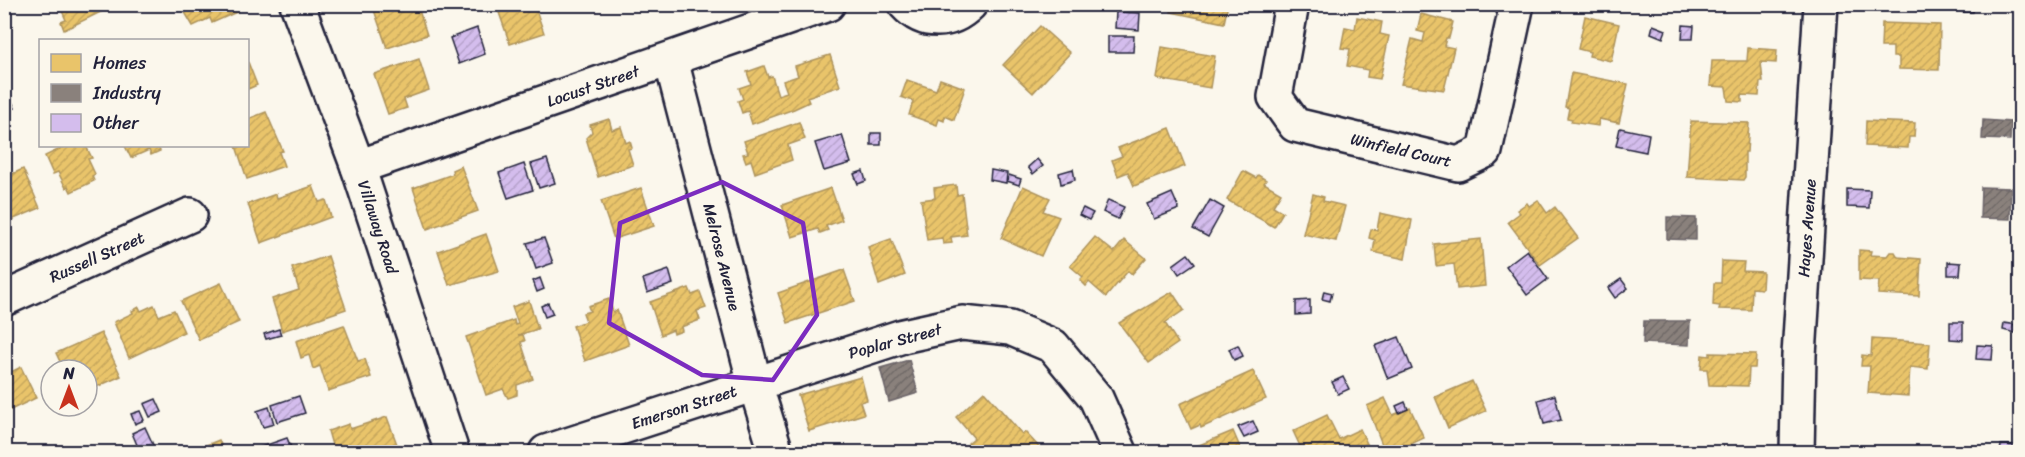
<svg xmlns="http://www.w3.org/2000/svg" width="2025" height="457" font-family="Sriracha,sans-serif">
	<defs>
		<pattern id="homes-hatch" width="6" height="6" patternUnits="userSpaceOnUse" patternTransform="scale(1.5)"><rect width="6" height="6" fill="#e9c46a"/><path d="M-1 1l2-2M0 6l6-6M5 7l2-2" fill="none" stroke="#c8a85d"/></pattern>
		<pattern id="industry-hatch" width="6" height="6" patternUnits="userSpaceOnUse" patternTransform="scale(1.5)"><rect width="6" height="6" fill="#8a817c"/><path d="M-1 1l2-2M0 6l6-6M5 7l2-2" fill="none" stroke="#706967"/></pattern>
		<pattern id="building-hatch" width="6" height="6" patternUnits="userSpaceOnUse" patternTransform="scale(1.5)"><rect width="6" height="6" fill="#d4bded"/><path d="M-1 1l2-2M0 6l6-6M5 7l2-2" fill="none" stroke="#b6a2cc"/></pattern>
	</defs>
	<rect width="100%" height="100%" fill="#fbf7ec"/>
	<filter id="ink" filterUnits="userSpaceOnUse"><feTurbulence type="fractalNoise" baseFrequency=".0167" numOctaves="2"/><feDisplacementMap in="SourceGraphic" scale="12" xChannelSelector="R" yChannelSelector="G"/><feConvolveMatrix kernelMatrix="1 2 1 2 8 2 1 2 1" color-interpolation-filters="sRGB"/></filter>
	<g filter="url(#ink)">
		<g fill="url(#homes-hatch)" stroke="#ad935c" stroke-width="1.5">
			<path d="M59,4H105L107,9L64,30L61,22L66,20Z"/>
			<path d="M180,4H233L237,12L212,23L210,18L193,26Z"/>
			<path d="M372,4H417L427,35L387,48Z"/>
			<path d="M496,4H534L544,33L510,44Z"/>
			<path d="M1173,4H1228L1224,23L1171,12Z"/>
			<path d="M2006,4H2020V13H2014V9H2006Z"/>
			<path d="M1421,14L1453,22L1449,38H1446L1444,46L1454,48L1444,90L1401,84L1412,39L1423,42L1425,33L1417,31Z"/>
			<path d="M1585,16L1619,24L1611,61L1589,56L1590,52L1578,49Z"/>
			<path d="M1357,17L1382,22L1380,34L1389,36L1380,79L1367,77L1368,70L1347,66L1350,49L1341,48L1345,27L1355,29Z"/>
			<path d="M1882,23L1940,25L1939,70L1899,69V57H1893V47H1881Z"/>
			<path d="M1040,26L1070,53L1033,93L1003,65Z"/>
			<path d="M1162,47L1215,56L1210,88L1157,79Z"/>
			<path d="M1748,48L1777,50L1776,63L1761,62L1763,82H1760L1759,96L1742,95V102L1728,101L1726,87L1710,86L1712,61H1747Z"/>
			<path d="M830,55L840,86L807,97L809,102L794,109L752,124L748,111L742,113L738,101L743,99L739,88L751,84L747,72L764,66L768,77L772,76L778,95L787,92L783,81L798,76L795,66Z"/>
			<path d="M419,59L429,90L404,99L407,108L388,114L374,74Z"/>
			<path d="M248,62L257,85L248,89Z"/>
			<path d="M1571,73L1628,84L1619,123L1599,119L1598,126L1571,122L1572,119L1567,118L1569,108L1565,107Z"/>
			<path d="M940,79L965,88L954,120L945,116L944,121L939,119L937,125L909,115L913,101L901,97L907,80L936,90Z"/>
			<path d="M266,112L283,151L279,152L284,166L247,179L236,146H248V119Z"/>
			<path d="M609,119L612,130L621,127L626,143L630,141L632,148L628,149L633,165L598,177L586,138L592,132L590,125Z"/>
			<path d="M1691,121L1749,123L1747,152H1745V177L1743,180L1687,177Z"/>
			<path d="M1866,121L1915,123L1914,137H1909L1908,148L1865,146Z"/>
			<path d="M799,122L805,139L788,145L792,160L755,173L751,160L746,162L743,154L748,153L744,141Z"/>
			<path d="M1170,128L1185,166L1134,186L1128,172L1118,176L1112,160L1122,156L1118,148Z"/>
			<path d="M61,146H86L92,158L88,159L95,174L92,176L94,181L71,192L68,186L66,188L58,172L53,174L45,156L62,148Z"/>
			<path d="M125,146H161L158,147L160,151L151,155L149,150L131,158Z"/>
			<path d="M461,166L478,211L427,229L413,188L453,174L452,170Z"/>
			<path d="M4,167L8,176L23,169L40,208L7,222Z"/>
			<path d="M1243,171L1256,178L1258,175L1266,180L1264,183L1281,193L1273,206L1283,212L1274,227L1227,200Z"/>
			<path d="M956,185L957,195L962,194L967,235L951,237L952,243L943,244L942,238L927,240L921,200L935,198L934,188Z"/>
			<path d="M313,186L319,202L326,200L331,217L261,243L248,204L276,194L277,198Z"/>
			<path d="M1023,186L1050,198L1043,211L1059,217L1041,256L1001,238Z"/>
			<path d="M641,188L654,226L614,239L601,201Z"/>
			<path d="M831,188L842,220L826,226L828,230L820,233L818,229L792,237L782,205Z"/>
			<path d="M1313,194L1324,197L1323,201L1345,206L1336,241L1303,234Z"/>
			<path d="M1538,200L1547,213L1555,207L1578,238L1540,265L1508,222L1520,213L1517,210L1527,203L1529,206Z"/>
			<path d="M1380,213L1412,220L1405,259L1373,252L1375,240L1369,238L1371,229L1377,230Z"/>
			<path d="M486,234L499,271L449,285L438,251Z"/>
			<path d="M1095,237L1114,252L1124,240L1146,258L1132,274L1128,271L1106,297L1089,282L1086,286L1080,280L1083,277L1070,266Z"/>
			<path d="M891,239L905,275L879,285L868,247Z"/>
			<path d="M1481,239L1485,286L1457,289L1454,264L1436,266L1434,244Z"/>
			<path d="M1859,250L1871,251L1870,255L1887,256L1890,252H1895L1898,257L1921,259L1919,296L1878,294L1879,281L1859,280Z"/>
			<path d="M328,256L346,309L282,331L272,299L299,290L292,268Z"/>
			<path d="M1722,261L1744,262L1743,271L1763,272L1762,289L1752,288L1751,310L1719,309L1720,306L1713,305L1714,283H1721Z"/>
			<path d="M844,270L855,301L788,323L778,293Z"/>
			<path d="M221,283L239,322L199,340L181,301Z"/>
			<path d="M689,288L692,295L700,292L706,308L697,311L700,320L681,327L682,331L674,334L673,330L661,335L650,302Z"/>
			<path d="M1172,292L1184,310L1165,323L1178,343L1149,363L1119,323Z"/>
			<path d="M609,299L613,312L617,310L629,345L585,361L573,326L586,321L583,313L590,311L588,306Z"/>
			<path d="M529,301L538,329L518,335H523L525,341L521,342L533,379L517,385V395L508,398L503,389L486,395L466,337L514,320L515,325L518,324L512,307Z"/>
			<path d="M154,305L159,316L174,310L184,332L129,358L114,322L133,313L132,311L139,307L141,311Z"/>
			<path d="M344,325L358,361L365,359L371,377L328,391L320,366L313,369L309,355L301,358L296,341Z"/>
			<path d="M101,333L121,376L87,391V370H64L56,353Z"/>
			<path d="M1872,339L1930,343L1928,369L1910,367L1908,396L1868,393L1870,366H1861L1862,355L1871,356Z"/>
			<path d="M1710,353L1756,354L1755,368H1749L1748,386L1709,385L1707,369H1701L1702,355L1710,356Z"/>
			<path d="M21,367L36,398L4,413V370L7,374Z"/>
			<path d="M2016,367H2020V391H2018Z"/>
			<path d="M1253,371L1266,399L1201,428L1200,425L1191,429L1180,404Z"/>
			<path d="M861,377L867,400L860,402L864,414L809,431L798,395Z"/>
			<path d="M1472,381L1486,411L1448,428L1435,397Z"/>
			<path d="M984,391L1022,434L1025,432L1039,447L1033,452H976L968,443L974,438L956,417Z"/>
			<path d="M1385,398L1393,415L1410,408L1424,438L1411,444L1413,449L1404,452L1400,449L1385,452L1367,406Z"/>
			<path d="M1327,415L1339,439L1360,429L1371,452H1285L1300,446L1293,431Z"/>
			<path d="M387,417L398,447L382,452H334L328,431L349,424L350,429Z"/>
			<path d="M1233,431L1242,452H1200L1197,446Z"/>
			<path d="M219,440L224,452H189Z"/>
		</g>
		<g fill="url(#industry-hatch)" stroke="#6b6468" stroke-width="1.5">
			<path d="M1983,120L2011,122L2010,140L1982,139Z"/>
			<path d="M1981,187L2011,188L2010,219L1980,218Z"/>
			<path d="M1667,217L1696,218V240L1667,239Z"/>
			<path d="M1644,321H1690L1689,345L1643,343Z"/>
			<path d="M909,360L918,393L889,402L880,368Z"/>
		</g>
		<g fill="url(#building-hatch)" stroke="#22223b" stroke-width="1.5">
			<path d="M1975,4L1973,12H1962L1961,5H1955Z"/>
			<path d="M1116,12L1140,13L1139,30L1115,28Z"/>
			<path d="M1653,25L1666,30L1663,38L1651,33Z"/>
			<path d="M1683,25L1694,26L1693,39H1682Z"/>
			<path d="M477,28L485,54L459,64L450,38Z"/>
			<path d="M1108,36H1134L1133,52H1108Z"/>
			<path d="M9,95L15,108L4,112V98Z"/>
			<path d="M1620,128L1649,134L1646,152L1616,146Z"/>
			<rect x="871" y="133" width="10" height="12"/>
			<path d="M842,135L851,163L824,171L815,143Z"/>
			<path d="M547,159L555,183L539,188L531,164Z"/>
			<path d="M1037,159L1043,166L1033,174L1028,167Z"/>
			<path d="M524,164L533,190L508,198L499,173Z"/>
			<path d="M1073,169L1075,180L1061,184L1059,173Z"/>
			<path d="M991,170L1007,173L1006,183L990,180Z"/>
			<path d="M863,171L866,181L858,184L854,174Z"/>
			<path d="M1009,175L1021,179L1019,185L1007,181Z"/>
			<path d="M1847,189L1870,190L1869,208L1847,207Z"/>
			<path d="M1172,193L1179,209L1154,219L1147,204Z"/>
			<path d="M1108,200L1124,207L1118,219L1103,212Z"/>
			<path d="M1210,200L1224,208L1208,237L1193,229Z"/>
			<path d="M1083,208L1093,213L1089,220L1079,215Z"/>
			<path d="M544,238L553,263L536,269L527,243Z"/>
			<path d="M1527,250L1548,279L1527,295L1506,266Z"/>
			<path d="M1188,254L1195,263L1179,274L1173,265Z"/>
			<path d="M1948,262L1961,263L1960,275H1948Z"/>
			<path d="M669,270L673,284L647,293L643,279Z"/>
			<path d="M540,278L544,289L537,292L533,281Z"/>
			<path d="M1621,279L1628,288L1615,298L1608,288Z"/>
			<path d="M1324,291L1332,293L1330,301L1322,299Z"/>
			<path d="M1310,300V314L1296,315V301Z"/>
			<path d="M548,303L553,314L545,317L541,306Z"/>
			<path d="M1950,322H1963V340L1950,339Z"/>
			<path d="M2004,323L2017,325L2015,333L2003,330Z"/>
			<path d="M279,329L281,335L266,339L264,334Z"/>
			<path d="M1399,337L1412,369L1388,379L1375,346Z"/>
			<path d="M1238,345L1243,356L1234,360L1229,349Z"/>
			<path d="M1977,345L1993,346L1992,360L1976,359Z"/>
			<path d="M1343,377L1349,389L1338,394L1332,382Z"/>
			<path d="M1555,395L1561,420L1544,424L1538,400Z"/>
			<path d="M299,396L305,413L277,422L272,405Z"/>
			<path d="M156,399L162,412L150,417L144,404Z"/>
			<path d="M1405,402L1408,409L1399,413L1396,406Z"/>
			<path d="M269,407L274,424L263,427L257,411Z"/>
			<path d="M140,411L144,420L135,424L131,414Z"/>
			<path d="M1253,421L1258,432L1244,438L1238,427Z"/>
			<path d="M145,427L151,440L156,452H140L132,433Z"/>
			<path d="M287,438L293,452H259L258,448Z"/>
			<path d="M2001,445H2013V452H2000Z"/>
		</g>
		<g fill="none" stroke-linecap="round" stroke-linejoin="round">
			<g stroke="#22223b" stroke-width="38">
				<g id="minor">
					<path d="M297,4L358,167L452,452"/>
					<path d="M905,4C924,25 951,23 970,4"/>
					<path d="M1292,4L1275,97L1295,125L1458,164L1485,151L1517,4"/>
					<path d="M671,60L755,384L776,452"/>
					<path d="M358,167L828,4"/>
					<path d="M4,299L190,215"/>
					<path d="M546,452L903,336L962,323L1010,328L1053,346L1096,398L1120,452"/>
					<path d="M1797,452L1799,355L1821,4"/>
				</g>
			</g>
			<use href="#minor" stroke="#fbf7ec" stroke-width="33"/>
		</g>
	</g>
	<path fill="none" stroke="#7b2cbf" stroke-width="4.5" stroke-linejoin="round" d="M722,182L803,223L817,315L773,380L702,375L609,323L620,223Z"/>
	<g text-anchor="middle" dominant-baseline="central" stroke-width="6" stroke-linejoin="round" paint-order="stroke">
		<g font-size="16" fill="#22223b" stroke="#fbf7ec">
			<text transform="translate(593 86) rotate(-19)">Locust Street</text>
			<text transform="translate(1401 150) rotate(13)">Winfield Court</text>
			<text transform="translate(378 227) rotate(72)">Villaway Road</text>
			<text transform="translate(1807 228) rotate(-86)">Hayes Avenue</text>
			<text transform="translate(97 257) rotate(-24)">Russell Street</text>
			<text transform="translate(722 257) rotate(76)">Melrose Avenue</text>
			<text transform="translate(895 341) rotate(-15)">Poplar Street</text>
			<text transform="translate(684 407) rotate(-18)">Emerson Street</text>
		</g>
	</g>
	<rect width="2025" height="457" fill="none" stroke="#fbf7ec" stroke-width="24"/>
	<rect x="12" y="12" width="2001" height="433" fill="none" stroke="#22223b" stroke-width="2" filter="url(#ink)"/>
	<rect x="39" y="39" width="210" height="108" fill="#fbf7ec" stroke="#a4a2a5" stroke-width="1.5"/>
	<rect x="51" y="54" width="30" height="18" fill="#e9c46a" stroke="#a4a2a5" stroke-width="1.5"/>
	<text x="93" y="69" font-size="18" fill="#22223b">Homes</text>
	<rect x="51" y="84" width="30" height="18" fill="#8a817c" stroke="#a4a2a5" stroke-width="1.5"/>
	<text x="93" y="99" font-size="18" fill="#22223b">Industry</text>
	<rect x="51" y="114" width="30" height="18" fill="#d4bded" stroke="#a4a2a5" stroke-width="1.5"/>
	<text x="93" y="129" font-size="18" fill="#22223b">Other</text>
	<g transform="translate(69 388)"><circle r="28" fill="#fbf7ec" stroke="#a4a2a5" stroke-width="1.5"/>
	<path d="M0-4.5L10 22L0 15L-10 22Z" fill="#c8321e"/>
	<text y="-9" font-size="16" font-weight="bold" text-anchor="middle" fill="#22223b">N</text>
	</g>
</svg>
